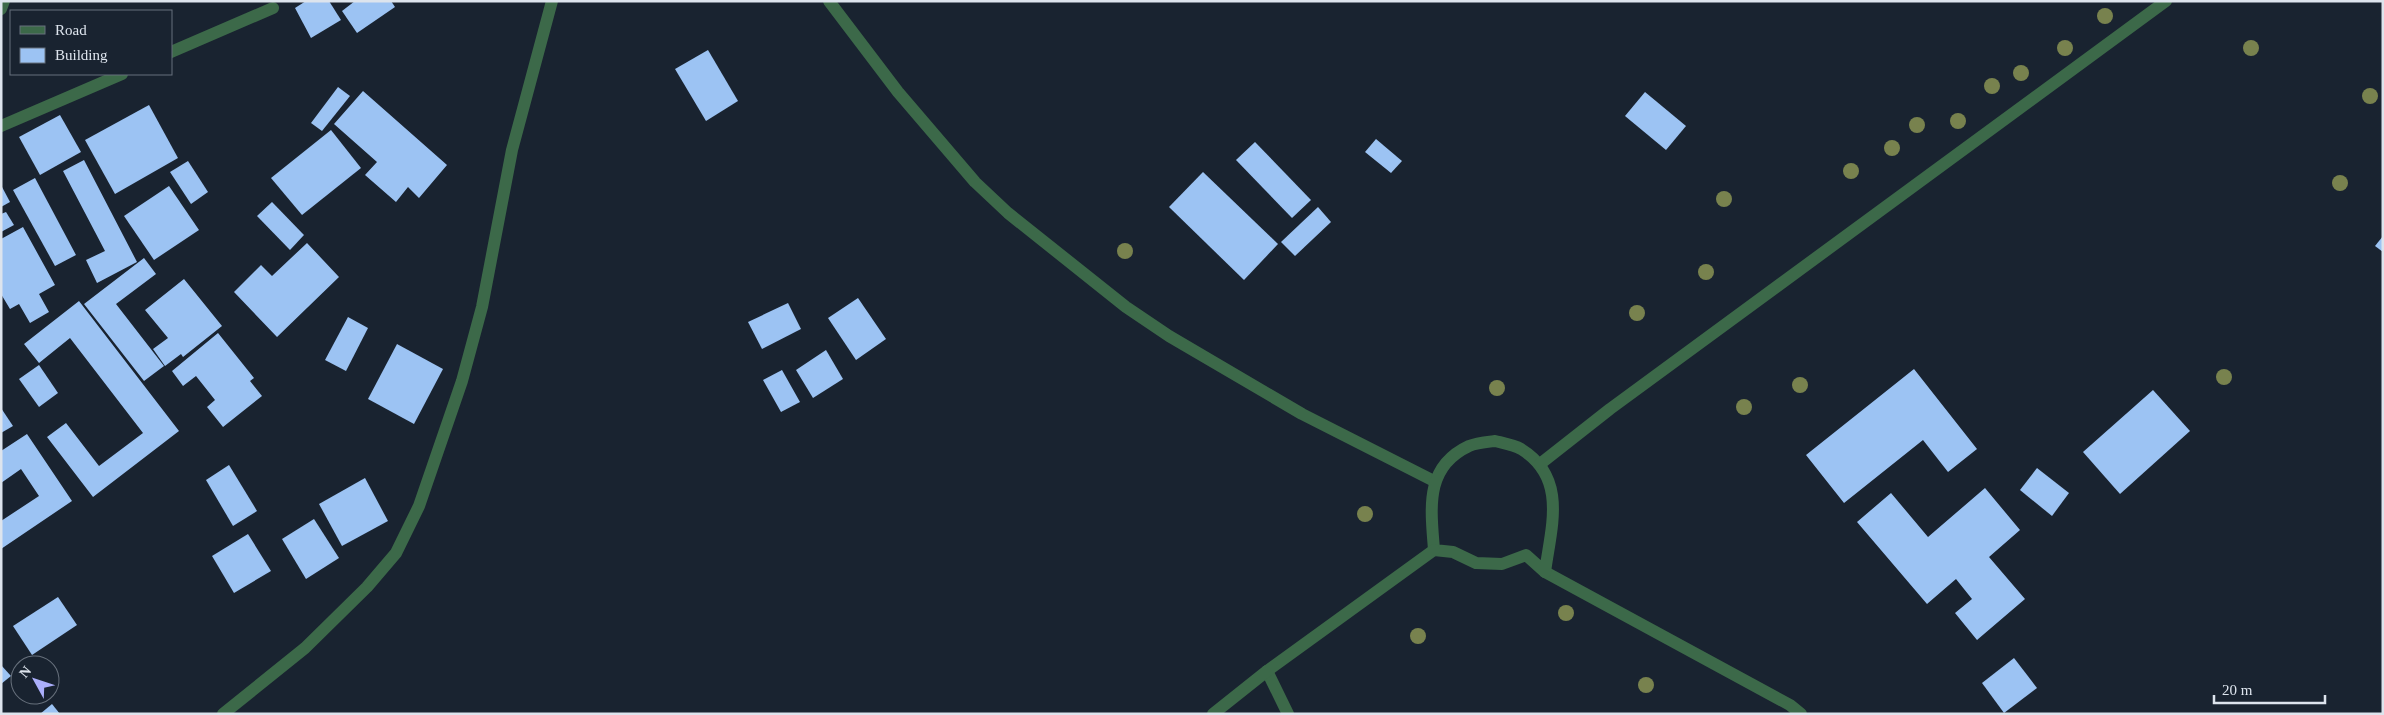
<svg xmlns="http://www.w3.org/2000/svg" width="2384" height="715" font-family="Georgia,serif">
	<rect width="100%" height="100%" fill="#192330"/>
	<g fill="#9cc3f3">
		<path d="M306,1H329L341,20L311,38L295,8Z"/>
		<path d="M355,1H391L395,7L357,33L342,11Z"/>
		<path d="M708,50L738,101L706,121L675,69Z"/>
		<path d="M338,87L350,96L322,131L311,123Z"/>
		<path d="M363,91L447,165L419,198L408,187L396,202L365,175L377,162L334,124Z"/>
		<path d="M1645,92L1686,126L1666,150L1625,116Z"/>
		<path d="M149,105L178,158L115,194L85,140Z"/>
		<path d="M60,115L81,152L40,175L19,137Z"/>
		<path d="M331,130L361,168L302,215L271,178Z"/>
		<path d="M1376,139L1402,161L1391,173L1365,152Z"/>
		<path d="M1255,142L1311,200L1292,218L1236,160Z"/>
		<path d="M84,160L137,262L97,283L86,260L105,251L63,171Z"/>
		<path d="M188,161L208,192L191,204L170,172Z"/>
		<path d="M1203,172L1278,244L1244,280L1169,207Z"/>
		<path d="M35,178L76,255L55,266L13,190Z"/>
		<path d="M1,185L10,202L1,207Z"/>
		<path d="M169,186L199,230L154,260L124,216Z"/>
		<path d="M272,202L304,235L290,250L257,216Z"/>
		<path d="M1318,207L1331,222L1295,256L1281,242Z"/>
		<path d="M6,212L14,225L1,232V214Z"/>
		<path d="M23,227L55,285L39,294L49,312L30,323L19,304L10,309L1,294V239Z"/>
		<path d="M2383,236V252L2375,246Z"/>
		<path d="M307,243L339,277L277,337L234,292L261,265L272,276Z"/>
		<path d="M144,258L156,274L116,304L164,366L144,381L84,304Z"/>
		<path d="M184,279L222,326L183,357L181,354L165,366L153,349L168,338L145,310Z"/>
		<path d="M858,298L886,339L856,360L828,318Z"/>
		<path d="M79,301L179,431L93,497L47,437L66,423L99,466L143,433L70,338L39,363L24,344Z"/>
		<path d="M788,303L801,329L762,349L748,322Z"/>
		<path d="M348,317L368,328L346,371L325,360Z"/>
		<path d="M218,333L254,378L250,381L262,396L223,427L207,407L215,400L196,376L183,386L172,371Z"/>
		<path d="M397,344L443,369L414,424L368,399Z"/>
		<path d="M826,350L843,379L813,398L796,370Z"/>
		<path d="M39,365L58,393L39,407L19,379Z"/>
		<path d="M1914,369L1977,449L1948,472L1923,440L1844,503L1806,455Z"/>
		<path d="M782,370L800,402L781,412L763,380Z"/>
		<path d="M2153,390L2190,431L2120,494L2083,452Z"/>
		<path d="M1,408L13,426L1,433Z"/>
		<path d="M27,434L72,501L1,549V521L39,496L21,469L1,483V451Z"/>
		<path d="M229,465L257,511L233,526L206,480Z"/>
		<path d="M2037,468L2069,493L2052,516L2020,490Z"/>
		<path d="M365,478L388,521L342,546L319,504Z"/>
		<path d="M1985,488L2020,530L1989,557L2025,599L1977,640L1955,613L1972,599L1956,579L1927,604L1857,522L1891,493L1928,537Z"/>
		<path d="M314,519L339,558L306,579L282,539Z"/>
		<path d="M248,534L271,571L234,593L212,556Z"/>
		<path d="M58,597L77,625L32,655L13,626Z"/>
		<path d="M2014,658L2037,688L2004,713L1982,683Z"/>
		<path d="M1,665L11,676L1,684Z"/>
		<path d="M52,704L60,714H40Z"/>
	</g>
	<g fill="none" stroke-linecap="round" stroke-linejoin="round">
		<g stroke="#3c6949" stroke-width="12">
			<path d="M829,1L898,92L975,182L1008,213L1126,307L1169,336L1302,414L1434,481"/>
			<path d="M1,9L4,1"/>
			<path d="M171,52L273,8"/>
			<path d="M1,126L122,74"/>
			<path d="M1545,572L1790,705L1801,714"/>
			<path d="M1267,671L1288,714"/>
			<path d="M223,714L305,648L367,587L396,553L419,506L462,381L482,307L512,150L552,1"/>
		</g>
		<g stroke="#3c6949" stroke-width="12">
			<path d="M1495,441C1503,443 1514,445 1521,449C1568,478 1551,527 1545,572L1526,555L1502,564L1476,563L1453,552L1434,550C1431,509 1424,467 1469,446C1476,443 1487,442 1495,441Z"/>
			<path d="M1540,464L1610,409L2166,1"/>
			<path d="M1213,714L1267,671L1434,550"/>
		</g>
	</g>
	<g fill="#78824e">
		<circle cx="2105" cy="16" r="8"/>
		<circle cx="2065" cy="48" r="8"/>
		<circle cx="2251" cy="48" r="8"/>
		<circle cx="2021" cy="73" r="8"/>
		<circle cx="1992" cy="86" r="8"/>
		<circle cx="2370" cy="96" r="8"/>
		<circle cx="1958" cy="121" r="8"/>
		<circle cx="1917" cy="125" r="8"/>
		<circle cx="1892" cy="148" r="8"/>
		<circle cx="1851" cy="171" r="8"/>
		<circle cx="2340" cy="183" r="8"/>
		<circle cx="1724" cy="199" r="8"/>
		<circle cx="1125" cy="251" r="8"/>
		<circle cx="1706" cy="272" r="8"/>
		<circle cx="1637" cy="313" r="8"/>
		<circle cx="2224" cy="377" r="8"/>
		<circle cx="1800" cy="385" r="8"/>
		<circle cx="1497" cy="388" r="8"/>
		<circle cx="1744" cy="407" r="8"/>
		<circle cx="1365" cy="514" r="8"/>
		<circle cx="1566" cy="613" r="8"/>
		<circle cx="1418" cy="636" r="8"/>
		<circle cx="1646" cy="685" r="8"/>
	</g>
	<rect width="2384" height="715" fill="none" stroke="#dde4ed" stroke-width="5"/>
	<rect x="10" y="10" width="162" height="65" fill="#192330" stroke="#67707c"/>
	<rect x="20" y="26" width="25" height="8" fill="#3c6949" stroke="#67707c"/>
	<text x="55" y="35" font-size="15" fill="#dde4ed">Road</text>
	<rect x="20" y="48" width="25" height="15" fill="#9cc3f3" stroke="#67707c"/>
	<text x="55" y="60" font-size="15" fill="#dde4ed">Building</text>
	<g transform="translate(35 680) rotate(310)"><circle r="24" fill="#192330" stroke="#67707c"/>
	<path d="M0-4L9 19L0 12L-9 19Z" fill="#abaffb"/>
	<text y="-8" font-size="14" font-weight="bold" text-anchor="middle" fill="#dde4ed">N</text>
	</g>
	<path d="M2214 695v8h111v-8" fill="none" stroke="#dde4ed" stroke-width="2.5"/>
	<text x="2222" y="695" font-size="15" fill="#dde4ed" stroke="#192330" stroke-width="4" paint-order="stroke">20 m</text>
</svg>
